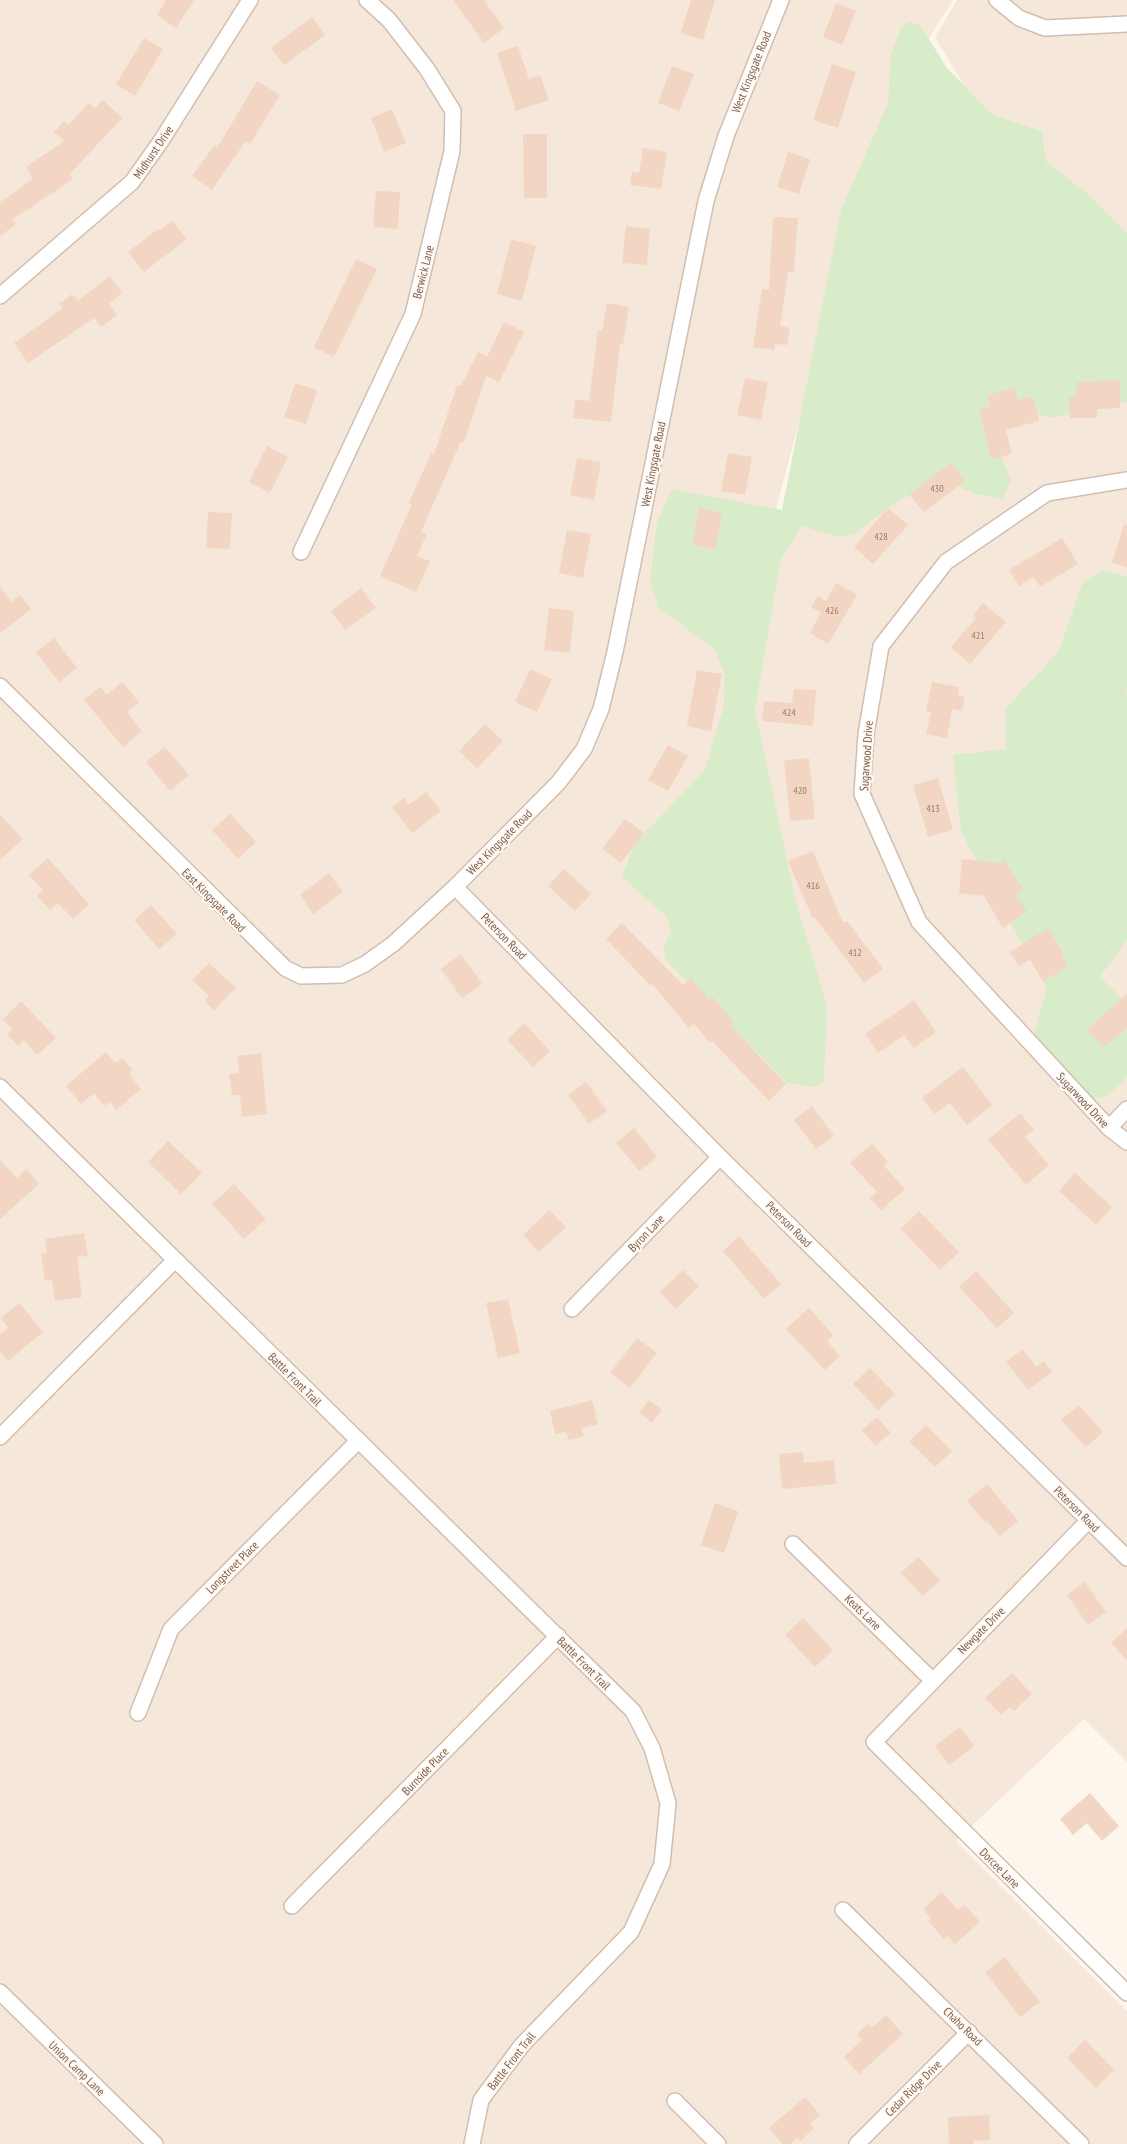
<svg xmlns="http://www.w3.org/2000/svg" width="1127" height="2144" font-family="'PT Sans Narrow',sans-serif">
	<rect width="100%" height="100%" fill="#fdf6ec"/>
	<g fill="#f5e8da">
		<path d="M0,0H953L932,33L870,155L768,539L1127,361V1762L1084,1719L956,1841L1127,2011V2144H0Z"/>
		<path d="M957,0H1127V266L981,114L935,37Z"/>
	</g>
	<g fill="#d8ecc9">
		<path d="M909,22L921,26L947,68L992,114L1043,132L1044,149L1047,163L1087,193L1127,233V402L1053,418L1016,408L993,434L1011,481L1002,499L975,494L945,480L899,500L854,534L841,537L801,526L780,562L755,710L795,898L827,1006L824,1081L814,1087L787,1083L667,961L663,948L671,932L667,917L622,877L634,844L705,770L724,705L725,674L714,649L659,608L650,580L657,522L672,489L782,510L841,210L888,103L891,54L901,28Z"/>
		<path d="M1104,570L1127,577V689L1125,692H1127V940L1100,977L1127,1003V1077L1107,1096L1093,1099L1032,1040L1047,989L961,832L953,755L1006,749L1005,709L1059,651L1082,584Z"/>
	</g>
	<g fill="#f3d5c3">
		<path d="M166,0H194L176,28L157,15Z"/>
		<path d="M453,0H484L504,28L484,43Z"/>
		<path d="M691,0H715L703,40L681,33Z"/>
		<path d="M836,3L856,11L842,45L823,37Z"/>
		<path d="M312,17L325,35L284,65L271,48Z"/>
		<path d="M144,38L163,49L135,96L116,84Z"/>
		<path d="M518,46L529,79L540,75L549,100L516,111L497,53Z"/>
		<path d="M832,64L856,72L838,128L813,120Z"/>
		<path d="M672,66L694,74L679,111L658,103Z"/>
		<path d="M257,81L280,95L250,144L245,142L212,190L192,176L214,146L217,148Z"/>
		<path d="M103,100L122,118L70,174L73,179L12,220L16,224L0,236V202L33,179L26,167L64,141L54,132L64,121L68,125L89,103L95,108Z"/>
		<path d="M392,109L406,143L384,152L371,118Z"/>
		<path d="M523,134H547V198H524Z"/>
		<path d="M643,148L667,152L661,189L630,185L632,172L639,173Z"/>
		<path d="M788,152L810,159L799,194L777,187Z"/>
		<path d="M376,191L400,192L398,229L373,227Z"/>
		<path d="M773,217L798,218L794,272H788L780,326L790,328L787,345L775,344L774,350L753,347L762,289L769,290Z"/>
		<path d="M172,221L187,239L144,272L128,252L158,229L159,231Z"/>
		<path d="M626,226L650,229L647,265L622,263Z"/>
		<path d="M511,239L536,246L522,301L497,294Z"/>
		<path d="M356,259L377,269L334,357L314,347Z"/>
		<path d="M110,276L122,293L109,304L117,315L101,327L94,318L28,363L14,343L63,308L59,304L72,294L78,301Z"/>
		<path d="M607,303L629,307L623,344H620L611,422L573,418L575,399L589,401L598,330L602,331Z"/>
		<path d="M504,322L524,332L499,382L486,376L464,442L461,441L421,532L427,534L417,556L430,561L416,592L380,576L412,504L409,503L431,453L434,454L457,385L461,386L478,352L487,357Z"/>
		<path d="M745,378L768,382L761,420L737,415Z"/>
		<path d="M1120,380V408L1097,409V418H1070L1069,397H1076V382Z"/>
		<path d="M295,383L317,390L306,424L284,417Z"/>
		<path d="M1015,388L1018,400L1033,396L1039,421L1006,430L1012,454L991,459L979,409L990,406L987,395Z"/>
		<path d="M267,446L288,457L270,493L249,482Z"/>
		<path d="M728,453L752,457L745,495L721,491Z"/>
		<path d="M577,458L601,462L594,500L570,495Z"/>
		<path d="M951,463L965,481L924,512L909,494Z"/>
		<path d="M699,508L722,513L715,550L692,545Z"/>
		<path d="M888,508L908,525L873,564L854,547Z"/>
		<path d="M208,512L232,513L230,549L206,548Z"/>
		<path d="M1124,524L1127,525V567L1112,563Z"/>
		<path d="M567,530L591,534L583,578L559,573Z"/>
		<path d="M1062,538L1078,564L1040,587L1034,577L1019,586L1009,570Z"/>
		<path d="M836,583L857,595L828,644L810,633L821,613L811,607L818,596L826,601Z"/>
		<path d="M0,587L12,602L20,595L31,609L0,633Z"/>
		<path d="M361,588L376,608L345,630L331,611Z"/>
		<path d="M983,603L1006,622L970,664L951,647L976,618L973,615Z"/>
		<path d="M549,608L574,611L570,653L544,650Z"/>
		<path d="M54,638L77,668L59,682L36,652Z"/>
		<path d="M530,669L552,679L537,712L515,702Z"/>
		<path d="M697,670L722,674L711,731L687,726Z"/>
		<path d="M122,682L139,702L127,712L142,731L123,747L84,700L100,687L107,695Z"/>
		<path d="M932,682L959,687L958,696L965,697L962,711L952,709L947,738L926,734L931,712L926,711Z"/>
		<path d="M794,689L816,690L813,726L762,721L764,701L792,703Z"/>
		<path d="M485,724L503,741L477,768L459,751Z"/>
		<path d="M668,745L688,756L668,791L648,780Z"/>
		<path d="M165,747L189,775L170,791L146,762Z"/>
		<path d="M809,758L815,819L790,821L784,760Z"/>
		<path d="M938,778L953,830L928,837L913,785Z"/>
		<path d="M426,792L441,811L412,833L392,807L404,798L409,805Z"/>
		<path d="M230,814L256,842L238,859L212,830Z"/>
		<path d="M0,815L23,839L0,860Z"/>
		<path d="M625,819L644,833L621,863L602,849Z"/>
		<path d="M813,851L843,923L847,921L883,969L864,983L815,918L813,919L788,861Z"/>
		<path d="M48,858L89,904L73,919L58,903L50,910L37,896L43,890L29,875Z"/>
		<path d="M962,859L1000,863L1004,860L1023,889L1015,895L1027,911L1003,928L984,896L959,893Z"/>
		<path d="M564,869L591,894L575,911L548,886Z"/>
		<path d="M329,873L343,892L313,914L300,895Z"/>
		<path d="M151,905L177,934L159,949L134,920Z"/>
		<path d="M622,923L683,985L691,978L709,1000L713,997L734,1022L730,1025L786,1084L769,1101L712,1041L710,1043L694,1024L689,1028L652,984L650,985L606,939Z"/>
		<path d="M1048,928L1064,954L1062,956L1068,966L1043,981L1030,960L1019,966L1010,952Z"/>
		<path d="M461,954L482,984L462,998L441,969Z"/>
		<path d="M209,963L236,988L214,1010L205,1001L209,996L192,980Z"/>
		<path d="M1127,994V1028L1103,1048L1087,1029Z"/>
		<path d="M914,1000L936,1032L914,1048L904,1035L878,1053L865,1034Z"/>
		<path d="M21,1001L56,1038L37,1055L24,1040L18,1046L7,1034L12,1029L3,1019Z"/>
		<path d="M524,1023L550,1051L533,1067L507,1040Z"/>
		<path d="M106,1052L115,1063L122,1058L133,1070L129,1074L141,1089L116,1110L110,1102L104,1106L94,1093L81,1104L66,1086Z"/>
		<path d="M261,1053L267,1114L242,1117L240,1095H232L229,1074L239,1073L237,1056Z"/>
		<path d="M963,1067L992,1105L967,1125L950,1103L935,1114L922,1098Z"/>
		<path d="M586,1082L607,1111L589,1124L568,1095Z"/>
		<path d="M812,1106L834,1136L816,1149L794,1120Z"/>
		<path d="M1020,1113L1034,1130L1025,1137L1049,1165L1026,1185L988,1140Z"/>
		<path d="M634,1128L657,1157L639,1171L616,1143Z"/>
		<path d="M168,1141L202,1173L181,1194L148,1162Z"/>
		<path d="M872,1144L888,1162L884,1166L905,1189L881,1210L870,1198L877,1192L850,1163Z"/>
		<path d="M0,1160L17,1178L26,1169L39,1184L0,1219Z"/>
		<path d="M1075,1173L1112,1207L1096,1225L1059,1191Z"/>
		<path d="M234,1184L266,1219L244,1239L212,1204Z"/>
		<path d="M549,1210L566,1227L539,1252L523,1235Z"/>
		<path d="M919,1211L959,1252L940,1270L901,1229Z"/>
		<path d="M84,1233L88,1256L77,1257L82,1297L55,1301L52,1280L45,1281L41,1254L47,1253L45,1239Z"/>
		<path d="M739,1236L781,1284L764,1299L723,1251Z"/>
		<path d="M683,1270L699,1286L676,1309L660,1292Z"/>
		<path d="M976,1271L1014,1313L997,1328L959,1287Z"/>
		<path d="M508,1299L520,1353L498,1358L486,1303Z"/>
		<path d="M19,1303L43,1332L8,1361L0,1352V1335L8,1328L1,1318Z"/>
		<path d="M809,1308L833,1335L827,1341L840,1356L825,1370L786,1329Z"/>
		<path d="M637,1338L657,1353L630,1388L610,1373Z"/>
		<path d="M1023,1349L1036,1367L1044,1361L1052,1372L1028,1390L1006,1362Z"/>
		<path d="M870,1368L895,1394L878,1410L853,1384Z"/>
		<path d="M592,1400L598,1424L581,1428L584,1436L569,1440L566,1432L555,1434L550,1411Z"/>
		<path d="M649,1400L662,1410L652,1423L639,1412Z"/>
		<path d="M1079,1405L1103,1432L1086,1447L1061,1420Z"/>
		<path d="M877,1417L891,1433L875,1446L862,1430Z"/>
		<path d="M926,1425L952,1451L935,1467L909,1441Z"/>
		<path d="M803,1452L804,1463L834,1460L836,1484L782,1489L779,1454Z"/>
		<path d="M987,1484L1018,1521L1000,1536L986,1520L985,1522L967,1501Z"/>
		<path d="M715,1503L738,1511L724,1553L701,1545Z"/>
		<path d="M918,1557L940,1580L923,1596L901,1573Z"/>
		<path d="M1085,1582L1106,1612L1088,1625L1067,1595Z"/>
		<path d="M803,1618L833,1650L815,1667L785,1635Z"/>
		<path d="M1127,1628V1660L1111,1643Z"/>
		<path d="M1012,1673L1032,1694L1014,1711L1009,1707L1001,1715L985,1698Z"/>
		<path d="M960,1727L974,1746L949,1765L935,1746Z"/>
		<path d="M1090,1793L1119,1826L1102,1841L1087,1823L1073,1835L1060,1819Z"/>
		<path d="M942,1892L958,1910L965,1905L980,1922L955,1944L948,1936L944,1939L928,1921L931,1918L923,1909Z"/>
		<path d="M1005,1957L1040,2002L1020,2017L985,1972Z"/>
		<path d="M886,2015L903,2034L859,2074L844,2057L862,2040L857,2034L868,2024L872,2028Z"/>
		<path d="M1085,2040L1114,2070L1096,2088L1067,2058Z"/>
		<path d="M805,2097L820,2115L810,2123L814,2128L800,2141L797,2138L790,2144H782L769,2128Z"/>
		<path d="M989,2115L990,2140L973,2141V2144H949L948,2117Z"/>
	</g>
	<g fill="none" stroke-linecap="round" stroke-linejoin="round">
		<g stroke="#d1beb0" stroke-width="18">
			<g id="street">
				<path d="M997,0L1019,18L1045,28L1127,24"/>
				<path d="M0,296L132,182L161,141L250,0"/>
				<path d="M1127,480L1047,493L946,562L881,646L866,734L862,794L919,922L1109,1128L1127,1142"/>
				<path d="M301,552L413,314L452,151L453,111L427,69L389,20L367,0"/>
				<path d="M0,686L285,968L301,976L342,975L365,964L393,944L455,887L559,782L584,749L601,709L615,652L706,201L726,136L781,0"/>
				<path d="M455,887L720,1157L1127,1558"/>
				<path d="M0,1087L633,1711L652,1748L668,1803L662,1864L631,1932L522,2045L481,2100L472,2144"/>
				<path d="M1109,1128L1127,1109"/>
				<path d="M572,1309L720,1157"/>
				<path d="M0,1437L175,1260"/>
				<path d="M1089,1520L874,1742L1127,1993"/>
				<path d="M793,1544L932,1680"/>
				<path d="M138,1713L171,1629L358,1441"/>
				<path d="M292,1906L558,1636"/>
				<path d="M843,1910L1081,2144"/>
				<path d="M0,1992L155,2144"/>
				<path d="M675,2101L718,2144"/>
				<path d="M857,2144L969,2032"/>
			</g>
		</g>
		<use href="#street" stroke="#fff" stroke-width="15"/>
	</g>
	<g text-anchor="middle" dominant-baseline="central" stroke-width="4.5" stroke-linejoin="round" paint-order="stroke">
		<g font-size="10" fill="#987a6a">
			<text x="937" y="488">430</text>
			<text x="881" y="536">428</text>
			<text x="832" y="610">426</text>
			<text x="978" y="635">421</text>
			<text x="789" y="712">424</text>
			<text x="800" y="790">420</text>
			<text x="933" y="808">413</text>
			<text x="813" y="885">416</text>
			<text x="855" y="952">412</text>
		</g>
		<g font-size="12" fill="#7a5c4d" stroke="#fffaf3">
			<text transform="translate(751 72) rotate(-68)">West Kingsgate Road</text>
			<text transform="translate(153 152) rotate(-56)">Midhurst Drive</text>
			<text transform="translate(423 272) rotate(-76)">Berwick Lane</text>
			<text transform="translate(653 464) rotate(-79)">West Kingsgate Road</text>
			<text transform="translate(866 756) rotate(-86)">Sugarwood Drive</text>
			<text transform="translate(499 842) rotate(-45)">West Kingsgate Road</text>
			<text transform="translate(214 900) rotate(45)">East Kingsgate Road</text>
			<text transform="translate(504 936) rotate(46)">Peterson Road</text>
			<text transform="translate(1083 1100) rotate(47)">Sugarwood Drive</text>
			<text transform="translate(789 1224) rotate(45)">Peterson Road</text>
			<text transform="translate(646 1233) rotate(-46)">Byron Lane</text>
			<text transform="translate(295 1379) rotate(45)">Battle Front Trail</text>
			<text transform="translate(1077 1509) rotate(45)">Peterson Road</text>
			<text transform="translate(232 1567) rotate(-45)">Longstreet Place</text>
			<text transform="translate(863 1612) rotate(44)">Keats Lane</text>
			<text transform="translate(981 1630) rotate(-45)">Newgate Drive</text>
			<text transform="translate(584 1663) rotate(45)">Battle Front Trail</text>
			<text transform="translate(425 1771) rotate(-46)">Burnside Place</text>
			<text transform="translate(1000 1868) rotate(45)">Dorcee Lane</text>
			<text transform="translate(963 2026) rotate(44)">Chaho Road</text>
			<text transform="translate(511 2061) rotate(-52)">Battle Front Trail</text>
			<text transform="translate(77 2068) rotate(44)">Union Camp Lane</text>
			<text transform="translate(913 2088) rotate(-45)">Cedar Ridge Drive</text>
		</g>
	</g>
</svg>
